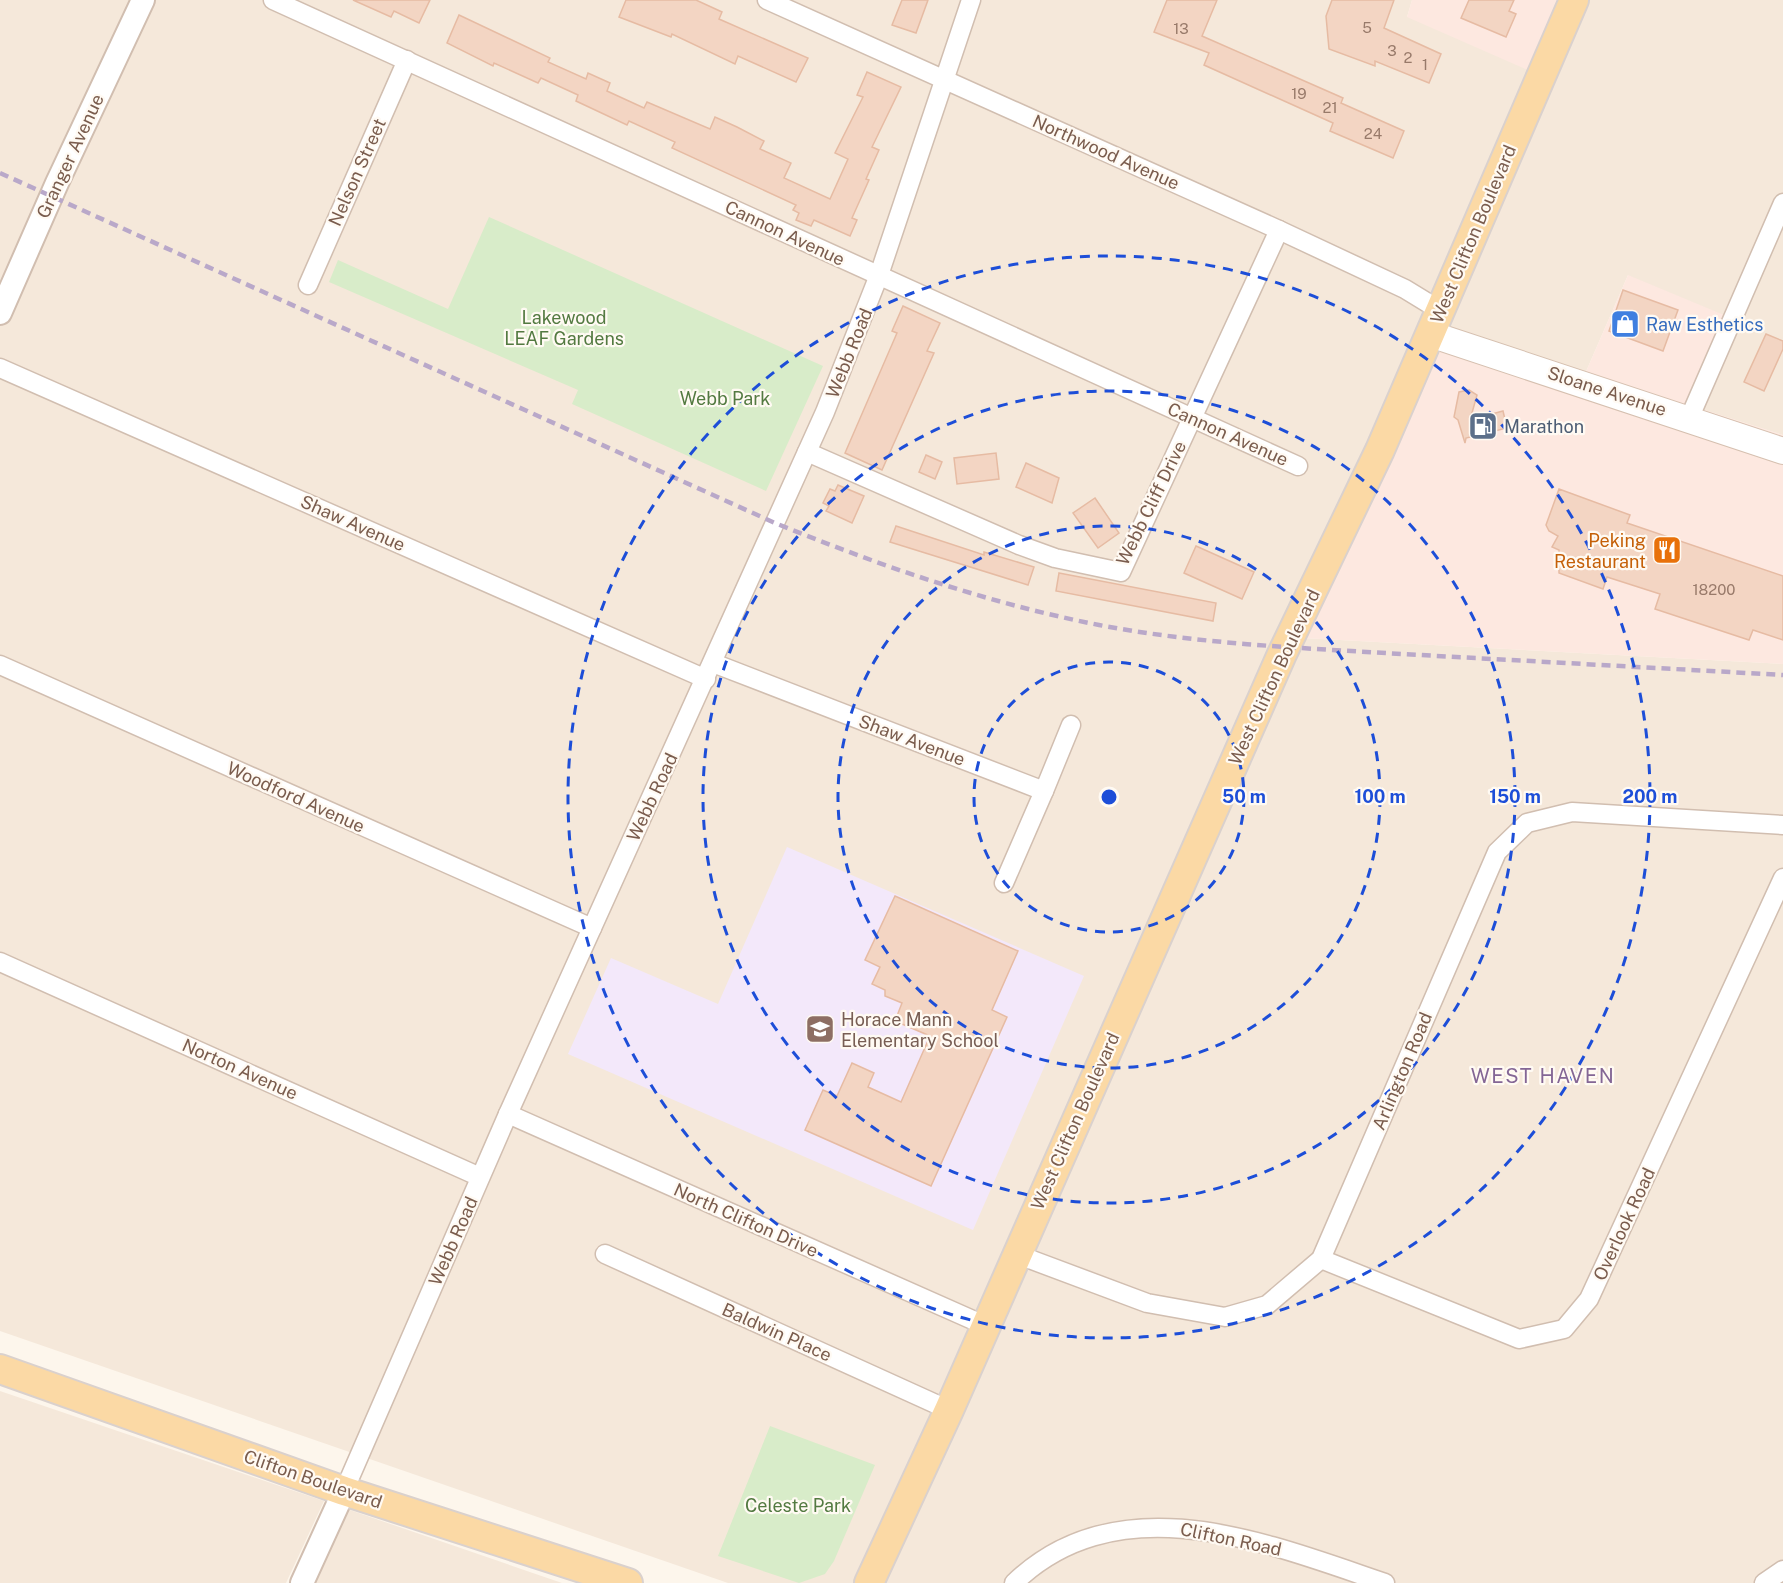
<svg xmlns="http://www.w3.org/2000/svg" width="1783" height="1583" font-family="'Public Sans',sans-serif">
	<rect width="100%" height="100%" fill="#fdf6ec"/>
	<g fill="#f5e8da">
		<path d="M0,0H1412L1407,17L1581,0H1783V435L1685,404L1628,275L1578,390L1303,638L1783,664V1583H728L0,1331Z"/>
		<path d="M0,1391L324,1501L286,1583H0Z"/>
		<path d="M347,1509L562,1583H314Z"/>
	</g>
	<g fill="#fde8e0">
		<path d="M1412,0H1581L1546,78L1407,17Z"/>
		<path d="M1628,275L1724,315L1686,404L1783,435V664L1302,638L1434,345L1578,390Z"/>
	</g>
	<path fill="#f3e8fa" d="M787,847L1084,976L973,1230L568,1054L611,958L718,1004Z"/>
	<g fill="#d8ecc9">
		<path d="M489,217L823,366L766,491L572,404L578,390L329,282L338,260L448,309Z"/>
		<path d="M770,1426L875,1465L834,1561L825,1574L799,1583L718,1556Z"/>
	</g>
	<g fill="#f3d5c3" stroke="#e6bba3" stroke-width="1.5">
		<path d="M353,0H430L419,23L394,11L391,17Z"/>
		<path d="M626,0H696L722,12L719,19L808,58L796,82L738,56L735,64L672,34L671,37L619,17Z"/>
		<path d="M902,0H928L916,33L892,25Z"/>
		<path d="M1167,0H1217L1202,36L1343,98L1341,103L1404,131L1393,158L1330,131L1333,123L1204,65L1209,53L1154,32Z"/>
		<path d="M1332,0H1394L1384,28L1441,54L1429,83L1375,61V66L1329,49L1326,16Z"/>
		<path d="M1469,0H1514L1509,11L1516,14L1506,37L1461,18Z"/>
		<path d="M459,15L550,58L548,62L586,79L588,73L610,83L607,91L644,108L647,102L710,129L715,117L737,127L764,141L760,149L791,163L784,178L830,199L848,159L835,153L863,97L857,95L867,72L901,87L872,147L879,150L866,179L869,180L852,218L857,220L850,236L814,220L811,226L796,220L799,213L793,210L796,205L672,148L675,142L629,121L627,125L576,101L578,95L541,78L538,83L494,63L493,66L447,43Z"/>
		<path d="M1623,290L1678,310L1663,351L1609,331Z"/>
		<path d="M903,306L940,323L927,351L934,353L882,470L845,453L897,333L892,331Z"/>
		<path d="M1766,334L1783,341V349L1764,391L1744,382Z"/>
		<path d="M1469,390L1477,395L1470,420L1503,411L1507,428L1466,438L1465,443L1458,420L1454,417L1459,392Z"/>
		<path d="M996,453L999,479L957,484L954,458Z"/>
		<path d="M926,455L942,462L935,479L919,472Z"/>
		<path d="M1026,463L1059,478L1052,503L1016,487Z"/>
		<path d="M838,485L864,496L852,523L826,511L829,506L823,503L830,489L835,491Z"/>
		<path d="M1559,489L1630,515L1627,523L1783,576V640L1753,630L1749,640L1655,609L1660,594L1607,577L1603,589L1559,573V550L1552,547L1558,536L1549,531L1546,525Z"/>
		<path d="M1095,498L1119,533L1098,548L1073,513Z"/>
		<path d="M896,526L984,555V552L1034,567L1028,585L890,542Z"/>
		<path d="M1196,546L1254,572L1242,599L1184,573Z"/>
		<path d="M1059,573L1216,603L1213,621L1056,591Z"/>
		<path d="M895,896L1018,951L992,1010L1007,1017L931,1186L805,1130L823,1090L837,1096L852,1063L874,1073L868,1087L901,1102L930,1036L895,1021L902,1003L885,996V990L872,984L880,967L865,960Z"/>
	</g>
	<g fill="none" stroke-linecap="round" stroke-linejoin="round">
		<g stroke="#d1beb0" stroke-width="21">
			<g id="minor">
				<path d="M273,0L1298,466"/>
				<path d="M767,0L1279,230L1405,289L1441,311"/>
				<path d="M308,285L407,60"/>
				<path d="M0,368L706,679"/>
				<path d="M1689,419L1783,203"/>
				<path d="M807,452L1019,545L1055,558L1121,572L1279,230"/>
				<path d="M713,663L1044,791L1071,725"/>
				<path d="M0,665L592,928"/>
				<path d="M1004,883L1044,791"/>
				<path d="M0,962L480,1177"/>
				<path d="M508,1114L984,1325"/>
				<path d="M605,1254L949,1410"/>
				<path d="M1016,1254L1147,1303L1225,1317L1267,1305L1321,1259L1497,852L1527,823L1572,812L1783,825"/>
				<path d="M1321,1259L1519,1339L1564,1329L1589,1299L1783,878"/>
				<path d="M344,1491L508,1114L825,412L879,275L971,0"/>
				<path d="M1014,1583C1119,1482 1267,1543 1385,1583"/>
				<path d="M1764,1583L1783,1570"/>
			</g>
		</g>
		<g stroke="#d1beb0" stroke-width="26">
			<g id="tertiary">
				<path d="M0,313L57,183L143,0"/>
				<path d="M302,1583L344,1491"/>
			</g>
		</g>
		<g stroke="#d6c0b0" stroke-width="28">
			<path id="secondary" d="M1430,334L1783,451"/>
		</g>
		<g stroke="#dad1cd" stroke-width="32">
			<g id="primary">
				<path d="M0,1369L344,1491L628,1583"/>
				<path d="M869,1583L949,1410L1282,654L1380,450L1574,0"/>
			</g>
		</g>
		<use href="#minor" stroke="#fff" stroke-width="18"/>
		<use href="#tertiary" stroke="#fff" stroke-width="22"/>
		<use href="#secondary" stroke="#fff" stroke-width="26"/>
		<use href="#primary" stroke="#fbd9a5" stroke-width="28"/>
		<path stroke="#b9a8c9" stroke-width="4.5" stroke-dasharray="9 6" stroke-linecap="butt" d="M0,173L775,523C881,566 987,603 1099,625C1198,644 1302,648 1402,654C1529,661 1656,668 1783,675"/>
	</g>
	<g fill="none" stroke="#1d4ed8" stroke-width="3" stroke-dasharray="10 8">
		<circle cx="1109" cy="797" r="135"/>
		<circle cx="1109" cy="797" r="271"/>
		<circle cx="1109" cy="797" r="406"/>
		<circle cx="1109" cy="797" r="541"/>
	</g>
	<defs>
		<g id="shop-square" transform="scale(1.5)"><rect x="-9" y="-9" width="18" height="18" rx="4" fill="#3f7fe0" stroke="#fffaf3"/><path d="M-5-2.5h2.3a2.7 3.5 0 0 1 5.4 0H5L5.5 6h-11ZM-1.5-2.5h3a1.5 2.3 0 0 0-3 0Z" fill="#fff"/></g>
		<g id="fuel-square" transform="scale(1.5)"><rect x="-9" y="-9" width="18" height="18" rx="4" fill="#5c6f8a" stroke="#fffaf3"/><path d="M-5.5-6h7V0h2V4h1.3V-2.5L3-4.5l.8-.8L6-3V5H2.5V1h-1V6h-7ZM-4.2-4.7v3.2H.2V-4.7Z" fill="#fff"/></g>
		<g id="restaurant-square" transform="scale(1.5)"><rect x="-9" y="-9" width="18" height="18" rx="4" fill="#e8710a" stroke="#fffaf3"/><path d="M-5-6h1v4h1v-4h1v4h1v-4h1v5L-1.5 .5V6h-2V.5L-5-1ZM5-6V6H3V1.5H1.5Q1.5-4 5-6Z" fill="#fff"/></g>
		<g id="school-square" transform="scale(1.5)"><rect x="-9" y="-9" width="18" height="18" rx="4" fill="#8d6e63" stroke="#fffaf3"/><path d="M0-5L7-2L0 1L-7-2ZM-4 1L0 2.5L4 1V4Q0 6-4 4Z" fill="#fff"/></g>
	</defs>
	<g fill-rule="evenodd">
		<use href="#shop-square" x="1625" y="324"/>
		<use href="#fuel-square" x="1483" y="426"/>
		<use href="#restaurant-square" x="1667" y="550"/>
		<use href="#school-square" x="820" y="1029"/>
	</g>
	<g text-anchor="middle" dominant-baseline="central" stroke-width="4.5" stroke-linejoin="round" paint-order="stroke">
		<g font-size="15" fill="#987a6a">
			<text x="1367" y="27">5</text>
			<text x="1181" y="28">13</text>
			<text x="1392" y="50">3</text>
			<text x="1408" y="57">2</text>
			<text x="1425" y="64">1</text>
			<text x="1299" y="93">19</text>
			<text x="1330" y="107">21</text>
			<text x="1373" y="133">24</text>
			<text x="1714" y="589">18200</text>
		</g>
		<g font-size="18" fill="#7a5c4d" stroke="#fffaf3">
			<text transform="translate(1106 152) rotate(24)">Northwood Avenue</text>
			<text transform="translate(70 156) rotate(-65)">Granger Avenue</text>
			<text transform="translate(357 172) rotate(-66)">Nelson Street</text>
			<text transform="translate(785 233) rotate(25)">Cannon Avenue</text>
			<text transform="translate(1473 234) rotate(-67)">West Clifton Boulevard</text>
			<text transform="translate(849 353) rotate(-68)">Webb Road</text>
			<text transform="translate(1607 391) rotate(18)">Sloane Avenue</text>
			<text transform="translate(1228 434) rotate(24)">Cannon Avenue</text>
			<text transform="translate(1151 503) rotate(-64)">Webb Cliff Drive</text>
			<text transform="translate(353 523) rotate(24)">Shaw Avenue</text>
			<text transform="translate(1274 677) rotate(-65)">West Clifton Boulevard</text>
			<text transform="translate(912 740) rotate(21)">Shaw Avenue</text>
			<text transform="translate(296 797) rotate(24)">Woodford Avenue</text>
			<text transform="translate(652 797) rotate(-65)">Webb Road</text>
			<text transform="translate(240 1069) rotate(24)">Norton Avenue</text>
			<text transform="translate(1402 1071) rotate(-67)">Arlington Road</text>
			<text transform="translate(1075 1121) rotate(-66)">West Clifton Boulevard</text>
			<text transform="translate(746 1220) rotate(24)">North Clifton Drive</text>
			<text transform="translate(1624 1224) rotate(-65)">Overlook Road</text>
			<text transform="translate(453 1241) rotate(-66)">Webb Road</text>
			<text transform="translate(777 1332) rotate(24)">Baldwin Place</text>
			<text transform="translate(313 1479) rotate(19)">Clifton Boulevard</text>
			<text transform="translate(1231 1539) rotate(12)">Clifton Road</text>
		</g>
		<g font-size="18" fill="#537a41" stroke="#fffaf3">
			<text x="564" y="317">Lakewood<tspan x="564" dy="21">LEAF Gardens</tspan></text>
			<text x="725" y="398">Webb Park</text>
			<text x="798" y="1505">Celeste Park</text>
		</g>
		<g font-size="18" fill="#366cbe" stroke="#fffaf3" text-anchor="start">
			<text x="1646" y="324">Raw Esthetics</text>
		</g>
		<g font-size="18" fill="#4e5e75" stroke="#fffaf3" text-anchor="start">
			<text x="1504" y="426">Marathon</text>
		</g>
		<g font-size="18" fill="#c56008" stroke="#fffaf3" text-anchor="end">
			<text x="1646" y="540">Peking<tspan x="1646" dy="21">Restaurant</tspan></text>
		</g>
		<g font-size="18" fill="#785e54" stroke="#fffaf3" text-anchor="start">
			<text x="841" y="1019">Horace Mann<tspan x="841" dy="21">Elementary School</tspan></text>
		</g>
		<g font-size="20" letter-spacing="1.5" fill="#846695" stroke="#fffaf3">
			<text x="1543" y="1076">WEST HAVEN</text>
		</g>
	</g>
	<circle cx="1109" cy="797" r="9" fill="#1d4ed8" stroke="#fffaf3" stroke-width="3"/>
	<g font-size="18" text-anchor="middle" font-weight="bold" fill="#1d4ed8" stroke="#fffaf3" stroke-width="4.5" stroke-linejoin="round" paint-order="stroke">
		<text x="1244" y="803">50 m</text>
		<text x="1380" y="803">100 m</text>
		<text x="1515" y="803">150 m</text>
		<text x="1650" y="803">200 m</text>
	</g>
</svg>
